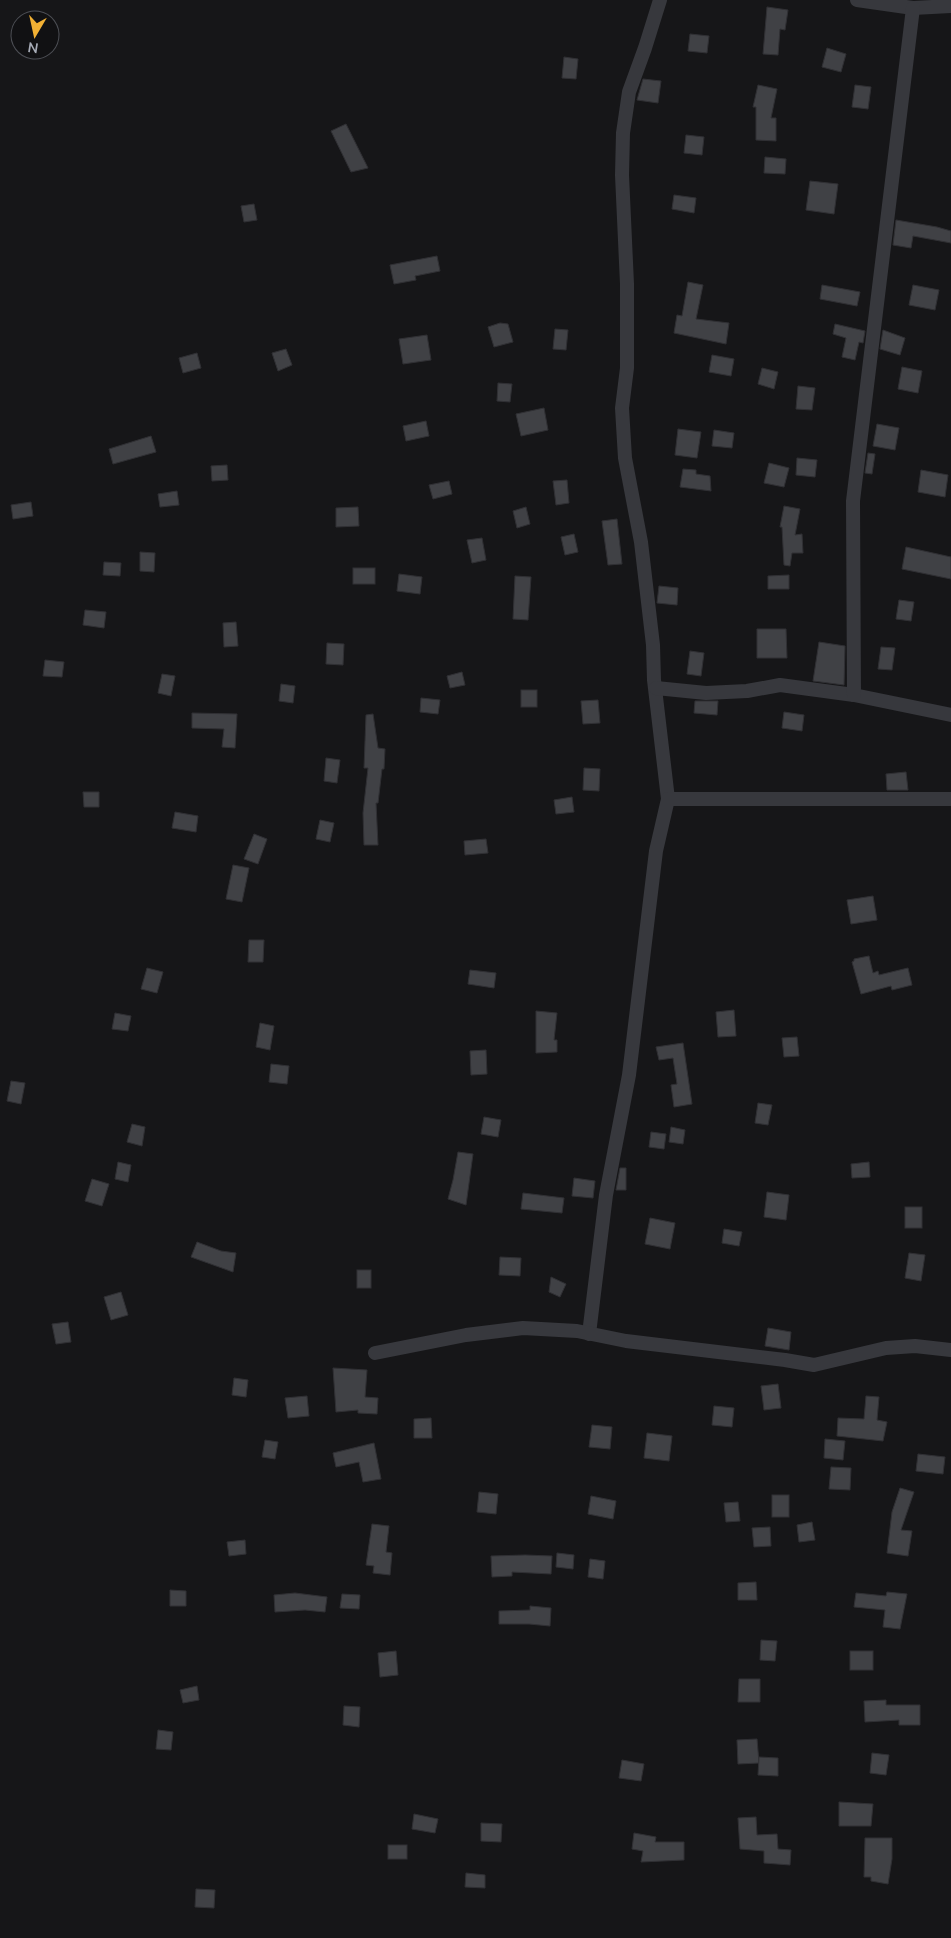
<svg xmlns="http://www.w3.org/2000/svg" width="951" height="1938" font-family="'Nunito Sans',sans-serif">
	<rect width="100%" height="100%" fill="#161618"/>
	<g fill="#404145" stroke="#303034">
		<path d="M767,7L788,10L785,30L780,29L778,55L763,54Z"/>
		<path d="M690,34L709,36L707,53L688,51Z"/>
		<path d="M827,48L846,54L841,72L822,67Z"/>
		<path d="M564,57L578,59L576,79L562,78Z"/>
		<path d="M643,79L661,81L658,103L637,100Z"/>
		<path d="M758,85L777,89L771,118H776V141L756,140V107H753Z"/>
		<path d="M855,85L871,87L868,109L852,107Z"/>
		<path d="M346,124L368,168L351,172L331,131Z"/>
		<path d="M686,135L704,137L702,155L684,153Z"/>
		<path d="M765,157L786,159L785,174L764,173Z"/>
		<path d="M810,181L838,184L834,214L806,210Z"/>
		<path d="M674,195L696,198L694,213L672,209Z"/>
		<path d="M254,204L257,220L244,222L241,206Z"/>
		<path d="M896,220L937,227L951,231V243L913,236L911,248L893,245Z"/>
		<path d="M437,256L440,271L415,276L416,280L394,284L390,265Z"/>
		<path d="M688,282L703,285L696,319L729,323L726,344L674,333L677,315L682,316Z"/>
		<path d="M822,285L860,292L857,306L820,299Z"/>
		<path d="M913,285L939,290L935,310L909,305Z"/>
		<path d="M500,323L508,324L513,342L494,347L488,327Z"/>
		<path d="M835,324L865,331L863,343L859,342L855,360L842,357L846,338L833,334Z"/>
		<path d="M555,329L568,330L566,350L553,349Z"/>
		<path d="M883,330L905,338L900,355L880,349Z"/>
		<path d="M427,335L431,360L403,364L399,339Z"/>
		<path d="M286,349L292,365L278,371L272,353Z"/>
		<path d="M197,353L201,368L183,373L179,358Z"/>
		<path d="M712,355L734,359L731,376L709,372Z"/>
		<path d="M902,367L922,371L918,393L898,389Z"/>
		<path d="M762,368L778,372L774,389L758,384Z"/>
		<path d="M498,383L512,384L510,402L497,401Z"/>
		<path d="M798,386L815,388L812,410L796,409Z"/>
		<path d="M544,408L548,430L521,436L516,414Z"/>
		<path d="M426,421L429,436L406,441L403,426Z"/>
		<path d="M877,424L899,428L895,450L873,446Z"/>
		<path d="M678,429L701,432L697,458L675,455Z"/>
		<path d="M714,430L734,433L732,448L712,446Z"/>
		<path d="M151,436L156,452L113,464L109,449Z"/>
		<path d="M868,453L875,454L872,474L865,473Z"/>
		<path d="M797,458L817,460L815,477L796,475Z"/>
		<path d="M769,463L789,468L784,487L764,483Z"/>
		<path d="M227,465L228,480L212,481L211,466Z"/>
		<path d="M683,469L696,470V474L710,476L711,491L680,487Z"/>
		<path d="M921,470L948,475L945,497L918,492Z"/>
		<path d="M567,480L569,503L556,505L553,481Z"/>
		<path d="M449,481L452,494L433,499L429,485Z"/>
		<path d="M177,491L179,505L160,507L158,494Z"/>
		<path d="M31,502L33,516L13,519L11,505Z"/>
		<path d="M784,506L800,509L795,535L802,534L803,553H792L790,566L784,565L782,527H780Z"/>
		<path d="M358,507L359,526L336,527V508Z"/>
		<path d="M526,507L530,524L517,528L513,511Z"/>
		<path d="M617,519L622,564L608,565L602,521Z"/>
		<path d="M574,534L578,552L565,555L561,537Z"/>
		<path d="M482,538L486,560L472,563L467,540Z"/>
		<path d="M906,547L951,557V579L902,569Z"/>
		<path d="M140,552L155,553L154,572L140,571Z"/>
		<path d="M104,562L121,563L120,576L103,575Z"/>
		<rect x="353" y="568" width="22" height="16"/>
		<path d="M399,574L422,577L420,594L397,591Z"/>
		<path d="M789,575V589H768V576Z"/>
		<path d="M515,576L531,577L528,620L513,619Z"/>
		<path d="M659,586L678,588L677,605L657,603Z"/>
		<path d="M899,600L914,602L911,621L896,619Z"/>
		<path d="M85,610L106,612L104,628L83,625Z"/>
		<path d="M236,622L238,646L224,647L223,623Z"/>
		<path d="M757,629H786L787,658H757Z"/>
		<path d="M819,642L845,646L844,685L813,681Z"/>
		<path d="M327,643L344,644L343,665L326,664Z"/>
		<path d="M881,647L895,648L892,670L878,669Z"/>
		<path d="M690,651L704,653L701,676L687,674Z"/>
		<path d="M45,660L64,662L62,677L43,676Z"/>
		<path d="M462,672L465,685L450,688L447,676Z"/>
		<path d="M162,674L175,676L171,696L158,693Z"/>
		<path d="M281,684L295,686L293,703L279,701Z"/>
		<rect x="521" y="690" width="16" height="17"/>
		<path d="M421,698L440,700L438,714L420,712Z"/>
		<path d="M598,700L600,723L583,724L581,701Z"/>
		<path d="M695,701H718L717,715L694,713Z"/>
		<path d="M784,712L804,715L802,731L782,728Z"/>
		<path d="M192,713L237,714L235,748L222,747L224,729L192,728Z"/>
		<path d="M373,714L378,748L385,749L384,769H382L378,803H376L378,845H364L363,813L368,768H364L366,715Z"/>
		<path d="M326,758L340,760L337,783L324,781Z"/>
		<path d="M584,768L600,769L599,791L583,790Z"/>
		<path d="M906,772L908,790H887L886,774Z"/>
		<path d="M83,792H99V807H84Z"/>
		<path d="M572,797L574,812L556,814L554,800Z"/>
		<path d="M175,812L198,816L196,832L172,828Z"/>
		<path d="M320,820L334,823L330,842L316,839Z"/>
		<path d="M254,834L267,839L258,864L244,859Z"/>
		<path d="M486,839L488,853L465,855L464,841Z"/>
		<path d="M233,865L249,868L242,902L226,899Z"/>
		<path d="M873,896L877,920L851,924L847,900Z"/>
		<path d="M249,940H264L263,962H248Z"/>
		<path d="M869,956L873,973L878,971L879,975L908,968L912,985L892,990L891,986L861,994L852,962L854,961V959Z"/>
		<path d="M147,968L163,972L157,993L141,989Z"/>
		<path d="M470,970L496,973L494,988L468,984Z"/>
		<path d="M734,1010L736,1036L718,1037L716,1012Z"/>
		<path d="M536,1011L557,1013L554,1040H557V1052L536,1053Z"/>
		<path d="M115,1013L131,1016L128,1031L112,1029Z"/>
		<path d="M260,1023L274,1026L270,1050L256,1047Z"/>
		<path d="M797,1037L799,1056L784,1057L782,1038Z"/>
		<path d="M683,1043L692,1104L674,1107L671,1085L677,1084L673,1058L659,1060L656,1047Z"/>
		<path d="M486,1050L487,1074L471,1075L470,1051Z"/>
		<path d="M271,1064L289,1066L287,1084L269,1082Z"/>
		<path d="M11,1081L25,1083L21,1104L7,1101Z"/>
		<path d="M758,1103L772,1105L768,1125L755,1123Z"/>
		<path d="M484,1117L501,1120L498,1137L481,1134Z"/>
		<path d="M132,1124L145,1127L142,1146L127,1142Z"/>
		<path d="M671,1127L685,1130L683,1144L669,1142Z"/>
		<path d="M651,1132L666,1134L664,1149L649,1147Z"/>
		<path d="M458,1152L473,1154L466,1205L448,1199L453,1180Z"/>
		<path d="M118,1162L131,1165L128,1182L115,1179Z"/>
		<path d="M869,1162L870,1177L852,1178L851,1164Z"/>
		<path d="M620,1168H626V1190H616Z"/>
		<path d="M574,1178L595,1181L593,1198L572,1196Z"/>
		<path d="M92,1179L109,1184L102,1206L85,1201Z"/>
		<path d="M767,1192L789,1195L786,1220L764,1217Z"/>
		<path d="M523,1193L564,1198L562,1213L521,1209Z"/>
		<rect x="905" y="1207" width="17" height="21"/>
		<path d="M650,1218L675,1223L670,1249L645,1244Z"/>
		<path d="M724,1229L742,1232L739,1246L722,1243Z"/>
		<path d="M197,1242L221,1251L236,1253L233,1272L191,1257Z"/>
		<path d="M909,1253L925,1255L921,1281L905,1278Z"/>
		<path d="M500,1257L521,1258L520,1276L499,1275Z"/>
		<rect x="357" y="1270" width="14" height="18"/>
		<path d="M551,1277L566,1284L560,1297L549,1292Z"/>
		<path d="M121,1292L128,1315L111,1320L104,1297Z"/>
		<path d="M68,1322L71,1342L56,1344L52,1324Z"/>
		<path d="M768,1328L791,1332L789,1350L765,1346Z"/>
		<path d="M333,1368L367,1370L365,1397L378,1398L377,1414L358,1413V1410L336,1412Z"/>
		<path d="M234,1378L248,1380L246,1397L232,1395Z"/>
		<path d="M778,1384L781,1408L764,1410L761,1386Z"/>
		<path d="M307,1396L309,1416L288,1418L285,1398Z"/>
		<path d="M866,1396L879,1397L877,1420L887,1422L883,1441L837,1436L838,1418L864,1419Z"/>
		<path d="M714,1406L734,1408L732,1427L712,1425Z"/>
		<path d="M431,1418L432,1438H414V1419Z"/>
		<path d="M592,1425L612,1427L610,1449L589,1447Z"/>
		<path d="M647,1433L672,1436L669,1461L644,1458Z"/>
		<path d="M825,1439L845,1441L843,1460L824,1458Z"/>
		<path d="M265,1440L278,1442L275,1459L262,1457Z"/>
		<path d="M374,1443L381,1479L363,1482L359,1462L336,1467L333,1453Z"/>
		<path d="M918,1454L945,1457L943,1474L916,1471Z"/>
		<path d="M831,1467L851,1468L850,1490L829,1489Z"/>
		<path d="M900,1488L914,1492L901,1530L912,1531L908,1556L887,1553L892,1512Z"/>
		<path d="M479,1492L498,1494L496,1514L477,1512Z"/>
		<rect x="772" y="1495" width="17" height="22"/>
		<path d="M591,1496L616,1501L613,1519L588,1514Z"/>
		<path d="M738,1502L740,1521L726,1522L724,1503Z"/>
		<path d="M812,1522L815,1540L799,1542L797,1525Z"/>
		<path d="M372,1524L389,1526L386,1552L392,1553L390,1575L373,1573L374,1566L366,1565Z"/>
		<path d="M770,1527L771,1546L754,1547L752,1528Z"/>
		<path d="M245,1540L246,1554L229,1556L227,1542Z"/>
		<path d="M557,1553L574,1555L573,1569L556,1567Z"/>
		<path d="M525,1555L552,1556L551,1574L512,1572V1576L492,1577L491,1556Z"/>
		<path d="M590,1559L605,1561L603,1579L588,1577Z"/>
		<path d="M756,1582L757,1600H738V1583Z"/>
		<path d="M170,1590L186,1591V1606H170Z"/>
		<path d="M887,1592L907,1594L900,1629L883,1627L885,1610L854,1607L856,1593L886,1596Z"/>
		<path d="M295,1593L327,1597L325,1612L305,1610L275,1612L274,1595Z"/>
		<path d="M342,1594L360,1595L359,1609L340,1608Z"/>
		<path d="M530,1606L551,1608L550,1626L529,1624H499V1611L530,1610Z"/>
		<path d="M761,1640L777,1641L775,1661L760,1660Z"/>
		<path d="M396,1651L398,1675L380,1677L378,1653Z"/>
		<rect x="850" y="1651" width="23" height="19"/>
		<path d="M739,1679H760V1702H738Z"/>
		<path d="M197,1686L199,1700L183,1703L180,1690Z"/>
		<path d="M886,1700V1705H920V1725H899V1720L865,1722L864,1701Z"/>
		<path d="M344,1706L360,1707L359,1727L343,1725Z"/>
		<path d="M158,1730L173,1732L171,1750L156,1749Z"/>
		<path d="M757,1739L759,1763L738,1764L737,1740Z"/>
		<path d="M872,1753L889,1755L886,1775L870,1773Z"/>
		<path d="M759,1757L778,1758V1776L758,1775Z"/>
		<path d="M622,1760L644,1764L641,1781L619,1778Z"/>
		<path d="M839,1802L873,1804L871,1826H839Z"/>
		<path d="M414,1814L438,1819L435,1833L412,1829Z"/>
		<path d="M756,1817L757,1835L777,1834L778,1849L791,1850L790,1865L764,1863V1851L740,1849L738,1818Z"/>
		<path d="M481,1823L502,1824L501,1842L481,1841Z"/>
		<path d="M634,1833L656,1837L655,1842H684V1860L641,1862L643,1851L632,1849Z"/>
		<path d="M865,1838H892V1859L888,1884L871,1881V1877H864Z"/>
		<rect x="388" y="1845" width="19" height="14"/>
		<path d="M466,1873L485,1875V1888L465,1887Z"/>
		<path d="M196,1889L215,1890L214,1908L195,1907Z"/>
	</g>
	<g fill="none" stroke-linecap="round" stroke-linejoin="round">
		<g stroke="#37383d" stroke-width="14">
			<path d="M660,0L645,48L629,92L623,133L622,175L627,284V368L622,408L625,458L641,542L653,645L654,680L668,799"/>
			<path d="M857,0L913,8L951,6"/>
			<path d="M656,688L706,693L747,691L780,685L854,695L951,715"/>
			<path d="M854,695L853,501L913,8"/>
			<path d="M589,1334L606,1195L629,1075L656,851L668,799H951"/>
			<path d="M375,1353L466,1335L523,1328L577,1331L626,1341L785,1360L814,1365L886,1348L915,1346L951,1350"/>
		</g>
	</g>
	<g transform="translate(35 35) rotate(189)"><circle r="24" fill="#111113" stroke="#4d4f55"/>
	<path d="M0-4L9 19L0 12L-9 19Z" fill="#f2b134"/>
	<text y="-8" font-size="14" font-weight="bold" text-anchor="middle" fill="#a8adb8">N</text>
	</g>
</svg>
